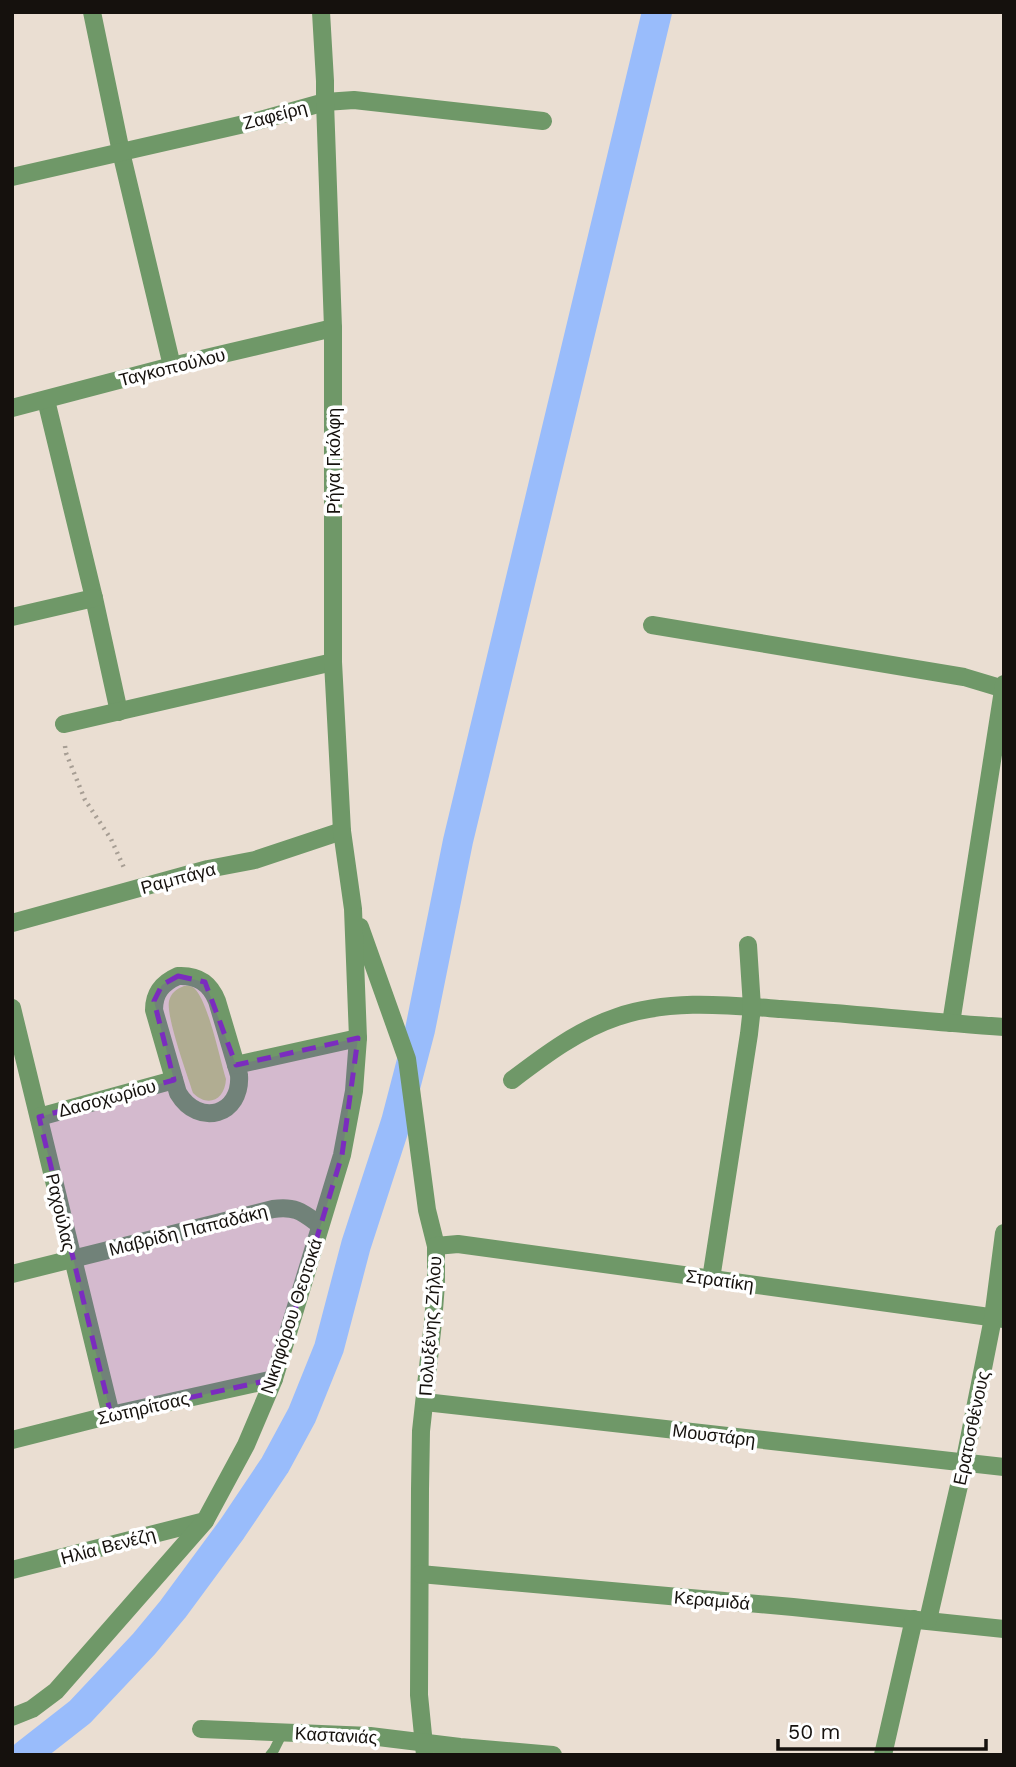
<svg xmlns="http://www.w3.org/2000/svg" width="1016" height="1767" font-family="'Work Sans',sans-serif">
	<rect width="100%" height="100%" fill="#eaded2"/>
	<path fill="#bfcd88" d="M184,986C189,986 189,985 194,988C208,1000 220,1060 226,1079C225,1100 208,1108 193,1093C187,1074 166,1017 169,1001C171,993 176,989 184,986Z"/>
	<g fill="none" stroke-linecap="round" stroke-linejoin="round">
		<path stroke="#99bcfb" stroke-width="30" d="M25,1755L80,1712L144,1644L173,1609L232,1529L275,1465L302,1415L329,1348L356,1245L396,1122L420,1030L458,841L657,12"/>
		<path stroke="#a79e94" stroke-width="4.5" stroke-dasharray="2 5" stroke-linecap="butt" d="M65,746L66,753L85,800L111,839L125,870"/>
		<path stroke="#6f9868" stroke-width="10" d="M270,1755L274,1750L283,1732"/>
		<g stroke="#6f9868" stroke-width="18">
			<path d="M92,12L121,152L172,366"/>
			<path d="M12,177L257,121L325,102L354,100L543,121"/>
			<path d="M46,400L94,598L119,712"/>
			<path d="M12,408L172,366L333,328"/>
			<path d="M12,617L94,598"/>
			<path d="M652,625L964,677L1004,689"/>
			<path d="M64,724L333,662"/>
			<path d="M12,923L208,869L255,860L342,831"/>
			<path d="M360,927L407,1059L427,1210L436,1246V1284L433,1322L421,1431L420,1489L419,1695L425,1755"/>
			<path d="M178,976C197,975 210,983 217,1001L239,1075C242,1115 199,1128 178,1093L154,1010C154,993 162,983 178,976Z"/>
			<path d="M12,1008L111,1415"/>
			<path d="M951,1023L1004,684"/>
			<path d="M236,1065L358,1038"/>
			<path d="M512,1080C545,1055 578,1030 617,1017C669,999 727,1005 781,1009C855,1014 929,1022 1004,1027"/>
			<path d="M39,1117L174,1080"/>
			<path d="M436,1246L458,1244L1004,1319"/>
			<path d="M12,1274L273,1209C296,1206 302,1212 320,1225"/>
			<path d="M711,1279L749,1034L752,1007L748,945"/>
			<path d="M425,1402L1004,1467"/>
			<path d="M12,1440L111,1415L274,1379"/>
			<path d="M12,1570L205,1521"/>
			<path d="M420,1574L793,1607L1004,1629"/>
			<path d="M928,1620L964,1464L993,1318L1004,1233"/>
			<path d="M12,1717L32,1709L56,1691L205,1521L246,1445L274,1379L342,1155L354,1091L358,1038L353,909L342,831L333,662V328L325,102V81L321,12"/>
			<path d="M201,1729L370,1736L460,1747L553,1755"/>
			<path d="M883,1755L914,1619"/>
		</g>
	</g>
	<path fill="#7b2cbf" fill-opacity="0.2" stroke="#7b2cbf" stroke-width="5" stroke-dasharray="14 9" stroke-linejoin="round" d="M178,976L205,982L236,1065L358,1038L342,1155L274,1379L111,1415L39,1117L174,1080L154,1001L162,985Z"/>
	<g text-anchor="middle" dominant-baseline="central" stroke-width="7" stroke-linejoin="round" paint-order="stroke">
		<g font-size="18" fill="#15110d" stroke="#fff">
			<text transform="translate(275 115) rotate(-15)">Ζαφείρη</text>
			<text transform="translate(172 367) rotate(-14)">Ταγκοπούλου</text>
			<text transform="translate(333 461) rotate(-90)">Ρήγα Γκόλφη</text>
			<text transform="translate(178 878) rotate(-15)">Ραμπάγα</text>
			<text transform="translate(107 1098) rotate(-15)">Δασοχωρίου</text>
			<text transform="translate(61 1212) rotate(77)">Ραχούλας</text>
			<text transform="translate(188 1230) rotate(-14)">Μαβρίδη Παπαδάκη</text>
			<text transform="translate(720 1280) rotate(8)">Στρατίκη</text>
			<text transform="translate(291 1316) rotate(-72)">Νικηφόρου Θεοτοκά</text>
			<text transform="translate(430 1326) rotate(-86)">Πολυξένης Ζήλου</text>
			<text transform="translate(143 1408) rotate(-13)">Σωτηρίτσας</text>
			<text transform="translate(971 1428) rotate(-78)">Ερατοσθένους</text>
			<text transform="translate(714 1435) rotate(7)">Μουστάρη</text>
			<text transform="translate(108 1546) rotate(-15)">Ηλία Βενέζη</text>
			<text transform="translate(712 1600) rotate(5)">Κεραμιδά</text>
			<text transform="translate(336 1735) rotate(3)">Καστανιάς</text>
		</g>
	</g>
	<rect width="1016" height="1767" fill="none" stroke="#15110d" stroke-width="28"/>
	<path d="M778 1739v10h208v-10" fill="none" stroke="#15110d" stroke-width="3.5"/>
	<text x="788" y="1739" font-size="21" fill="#15110d" stroke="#ffffff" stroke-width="5" paint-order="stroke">50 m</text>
</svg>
